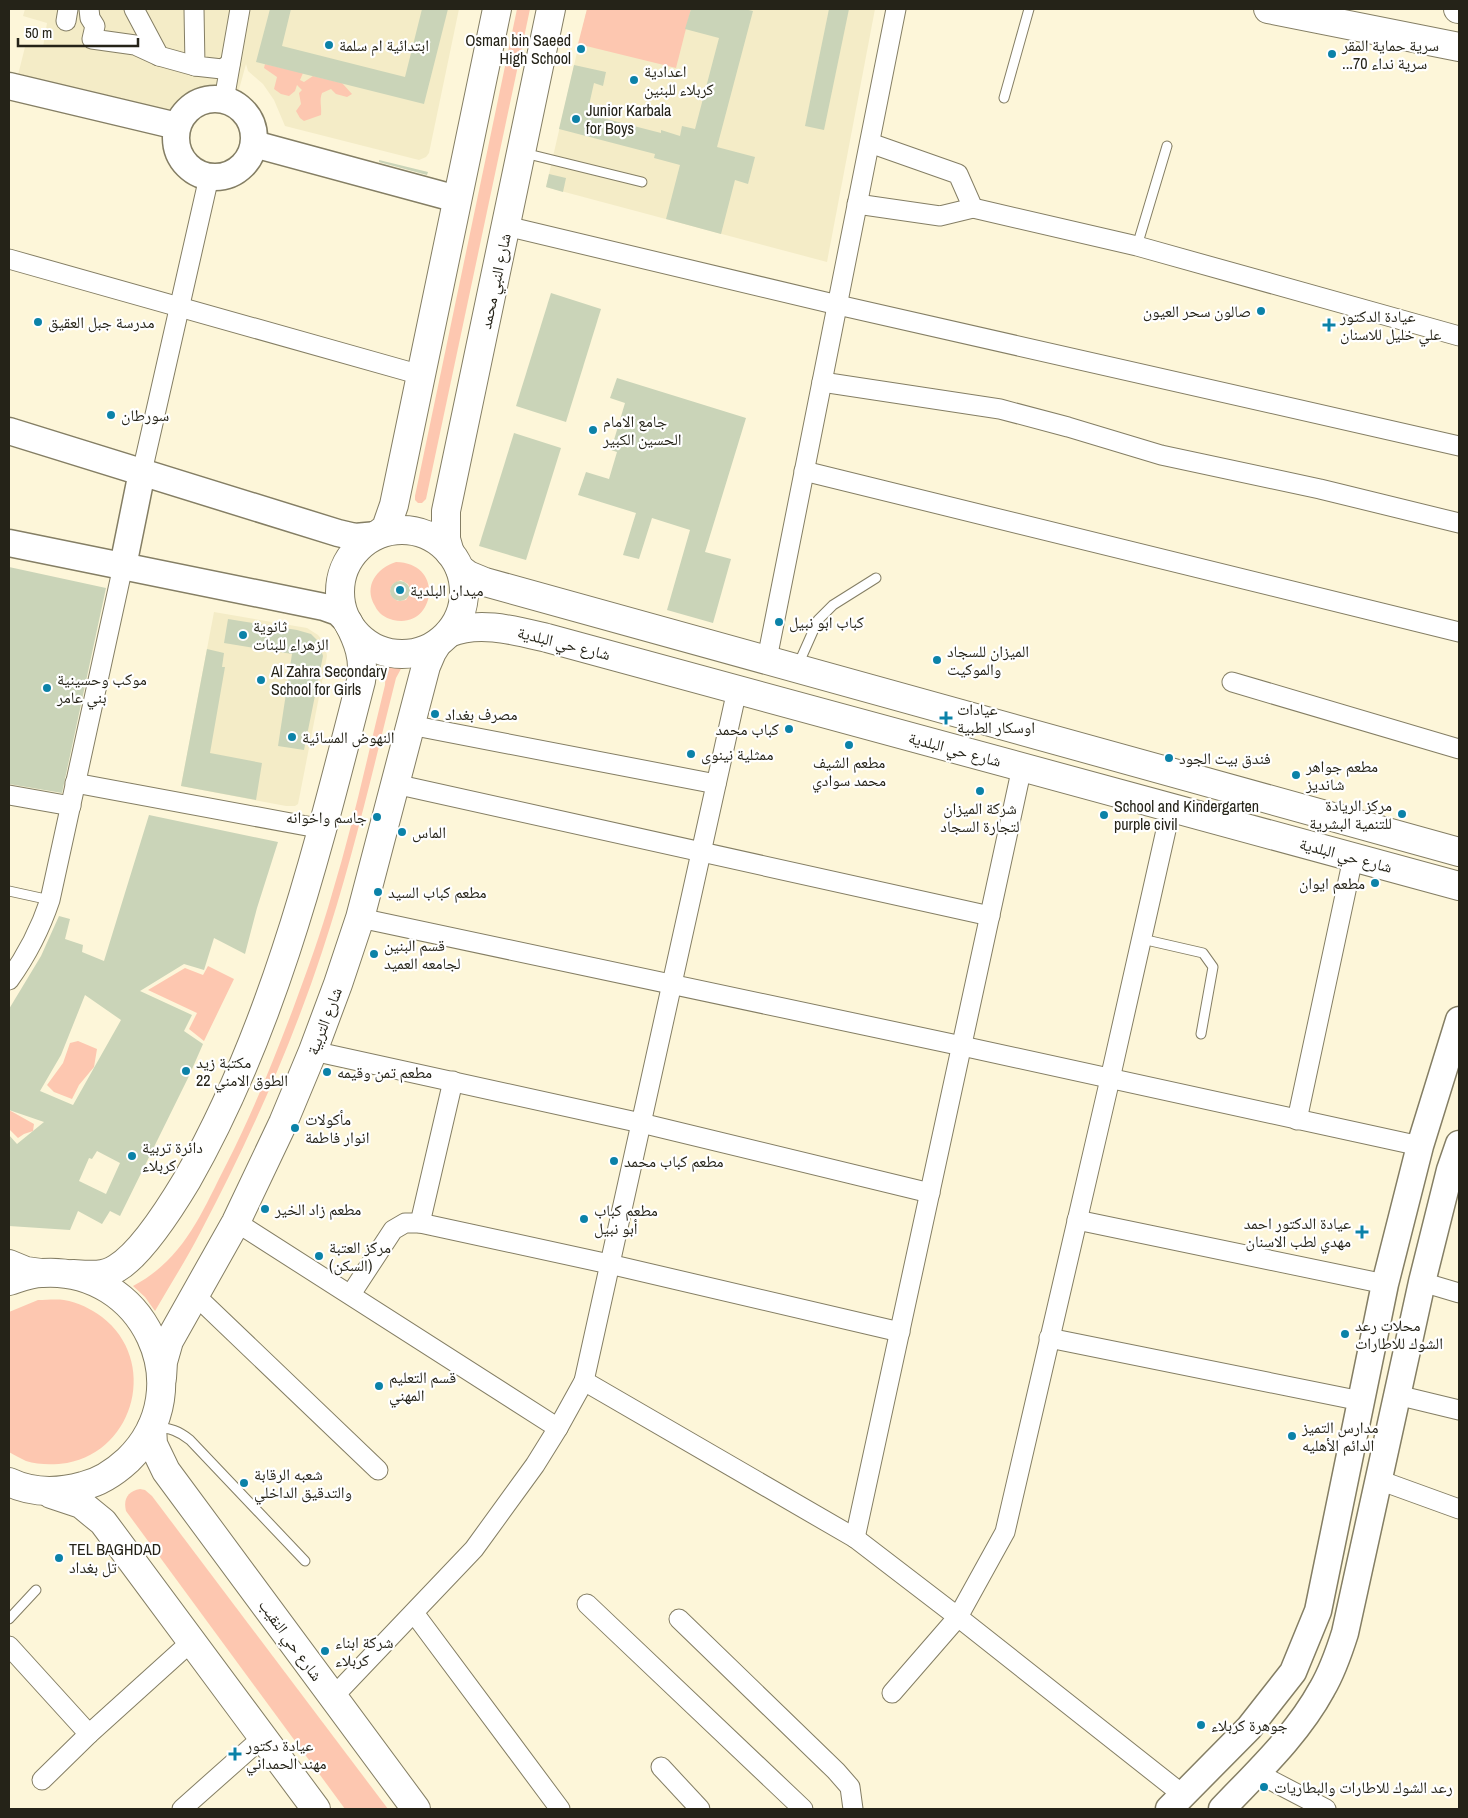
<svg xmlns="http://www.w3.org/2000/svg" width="1468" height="1818" font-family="'Archivo Narrow','Noto Naskh Arabic',sans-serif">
	<rect width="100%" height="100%" fill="#fdf6d9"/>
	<g fill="#f4ecc7">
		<path d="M25,9H459L429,153L426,157L419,160L285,126L274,100L263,84L248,71L246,64L235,104L224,100L212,99L201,101L191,107L183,115L15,87L25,47H43L47,23L23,16Z"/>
		<path d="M587,9H875L827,262L546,187Z"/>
		<path d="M214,612L307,628L318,635L325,644L327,656L299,799L298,804L295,806H286L181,786Z"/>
	</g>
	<g fill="#fdc7b0" fill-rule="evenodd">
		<path d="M517,9H530L426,499L422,503H418L415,500V496Z"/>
		<path d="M587,9H691L676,68L578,44Z"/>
		<path d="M265,64L303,73L300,80L304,82L313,76L342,83L352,94L347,97L336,94L331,89L322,93C319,100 322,107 321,115L304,121L300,118L296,111L301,104L299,93L302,90L297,85L295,91L289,96L281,94L274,89L277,77L264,68Z"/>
		<path d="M396,562C446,563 435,630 393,620C385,618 378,613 375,606C363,586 377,568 396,562ZM401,580L408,584L411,592L406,600L398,601C390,597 388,591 393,584Z"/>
		<path d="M386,667H402L396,678C373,769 352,862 322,952C290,1049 248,1142 200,1233C186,1260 170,1285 155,1311L145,1297L133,1286C184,1259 201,1214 226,1165C252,1114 273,1062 293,1009C307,971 321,933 332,894C353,825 368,754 385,685Z"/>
		<path d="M208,966L234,979L204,1041L189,1029L197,1013L148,990L185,968L203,975Z"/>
		<path d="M78,1041L97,1049L94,1067L79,1085L72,1099L54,1092L47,1085L63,1063L70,1043Z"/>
		<path d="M9,1110L34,1124L33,1131L24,1134L18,1138L9,1129Z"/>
		<path d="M38,1300C46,1300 56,1299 64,1300C78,1302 91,1309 102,1317C158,1360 136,1450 67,1463C54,1465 38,1465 26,1461C20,1458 14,1455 9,1452V1312Z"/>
		<path d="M140,1489L145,1490L152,1496L388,1809H345L126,1511C123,1499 128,1491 140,1489Z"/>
	</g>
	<g fill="#cad4b8" fill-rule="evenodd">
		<path d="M270,9H291L282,46L405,77L422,9H448L424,104L256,62Z"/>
		<path d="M691,9H744L753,11L717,147L755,157L748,184L735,180L721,234L666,219L680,165L654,158L655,154L559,129L574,65L606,72L603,86L594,83L587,114L661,133V130L680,136L682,126L695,129L719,38L685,29Z"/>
		<path d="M829,9H849L824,130L805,126Z"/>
		<path d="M379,160L428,172L427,175L379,162Z"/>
		<path d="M549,174L566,178L563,192L546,187Z"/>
		<path d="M551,293L601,309L566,422L516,406Z"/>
		<path d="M617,378L746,418L705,552L731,559L713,623L667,610L690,530L652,518L639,559L623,555L636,513L578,495L586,472L609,479L617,452L611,450L625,403L610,398Z"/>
		<path d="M514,433L561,448L526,560L479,546Z"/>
		<path d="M9,567L106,588L62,793L9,784Z"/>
		<circle cx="400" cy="591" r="10"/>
		<path d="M228,619L297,630L311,634L318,641L323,656L304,750L278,746L292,654L224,643Z"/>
		<path d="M207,649L224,653L222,667H225L210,753L262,763L256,800L181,786Z"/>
		<path d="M149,815L278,842L257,908L245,954L214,938L204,970L184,964L140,991L192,1015L184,1031L203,1044L189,1076L120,1216L110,1211L102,1224L78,1211L70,1230L9,1226V1135L17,1144L44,1122L9,1110V1009L41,956L59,916L70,919L65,939L83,945L82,952L104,961ZM85,995L121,1020L73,1105L40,1091L61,1055ZM97,1151L120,1163L106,1194L79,1181L89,1158L92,1159Z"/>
	</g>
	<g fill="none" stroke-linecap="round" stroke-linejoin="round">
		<g stroke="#847e64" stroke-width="11">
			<g id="lane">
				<path d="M1004,98L1029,9"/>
				<path d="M524,153L642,182"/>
				<path d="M1137,246L1167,146"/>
				<path d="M798,665L818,620L833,605L876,578"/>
				<path d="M9,891L50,900"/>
				<path d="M1142,939L1203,953L1213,967L1201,1034"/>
				<path d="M156,1427C170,1428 179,1431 190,1440L305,1561"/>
				<path d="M9,1619L36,1590"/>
			</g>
		</g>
		<g stroke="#847e64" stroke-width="21">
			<g id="street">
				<path d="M89,9L90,18L95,26L92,39L135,45L159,56"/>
				<path d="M134,9L159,56L195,66"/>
				<path d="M194,9L195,66L222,69L230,64"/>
				<path d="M66,21L68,9"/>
				<path d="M224,100L240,9"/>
				<path d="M870,143L958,174L973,208L1137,246L1459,336"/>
				<path d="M857,204L940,216L973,208"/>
				<path d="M506,226L838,305L1459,446"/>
				<path d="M9,259L421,375"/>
				<path d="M822,382L1000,409L1068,427L1161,455L1320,489L1459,523"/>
				<path d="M804,471L1459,632"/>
				<path d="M142,472L209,177"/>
				<path d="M767,659L896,9"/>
				<path d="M1232,682L1459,749"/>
				<path d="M410,725L716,784"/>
				<path d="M75,783L323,829"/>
				<path d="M395,784L990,916"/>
				<path d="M9,795L71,806"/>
				<path d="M360,918L962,1046L1420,1146"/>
				<path d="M9,980C27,955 40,930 50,900L123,566"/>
				<path d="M313,1051L641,1123L930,1193"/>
				<path d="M1297,1120L1353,858"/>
				<path d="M1077,1220L1385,1284"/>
				<path d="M236,1222L558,1428"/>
				<path d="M420,1223L453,1081"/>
				<path d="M1422,1282L1459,1293"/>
				<path d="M351,1294L393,1230L405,1223H420L609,1264L900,1332"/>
				<path d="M195,1295L378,1470"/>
				<path d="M1049,1338L1361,1401"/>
				<path d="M584,1381L855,1538L958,1617L1182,1794"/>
				<path d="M1397,1395L1459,1410"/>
				<path d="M1379,1480L1459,1509"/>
				<path d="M855,1538L1022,767"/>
				<path d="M587,1604L803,1809"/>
				<path d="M414,1613L560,1809"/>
				<path d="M679,1619L836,1771L850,1787L853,1809"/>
				<path d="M9,1646L89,1734"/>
				<path d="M892,1693L958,1617L1005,1532L1110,1079L1171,808"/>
				<path d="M333,1697L474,1549L535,1465L558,1428L584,1381L737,690"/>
				<path d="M661,1767L700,1809"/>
				<path d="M1257,1773L1326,1809"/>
				<path d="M42,1780L89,1734L192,1641"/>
				<path d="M182,1809L263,1737"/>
			</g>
		</g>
		<g stroke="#847e64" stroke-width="29">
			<g id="secondary">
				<path d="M9,86L177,126"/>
				<circle cx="215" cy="138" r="39"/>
				<path d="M254,144L457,199"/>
				<path d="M9,431L338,533L355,537L377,535"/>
				<path d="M9,543L324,607L338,612L348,622"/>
				<path d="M123,566L142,472"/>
				<path d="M1169,1809L1249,1728L1293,1672L1318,1611L1385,1284L1420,1146L1459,1020"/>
				<path d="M1222,1809C1257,1772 1297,1735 1322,1689C1332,1672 1339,1652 1345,1633L1422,1282L1450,1170L1459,1144"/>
			</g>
		</g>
		<g stroke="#847e64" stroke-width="30">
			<g id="primary">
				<path d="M1268,9L1459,47"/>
				<path d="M1458,9H1459"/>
				<path d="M460,569L468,575L485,582L1459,852"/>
				<path d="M449,633C479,620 517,631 547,638L1459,886"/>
				<path d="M9,1264L26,1271L41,1273"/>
			</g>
		</g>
		<g stroke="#847e64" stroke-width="30">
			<g id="highway">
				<circle cx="402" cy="592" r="62"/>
				<path d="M377,535L386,528L394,505L497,9"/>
				<path d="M450,553L446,539V511L551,9"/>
				<path d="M73,1274C88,1275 104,1277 117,1268C142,1253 172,1205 187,1180C275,1026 317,851 361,681C365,659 358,641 348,622"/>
				<path d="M9,1281C19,1278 31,1273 42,1273C143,1266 202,1388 128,1460C115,1472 100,1482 83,1486C58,1493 32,1493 9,1482"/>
				<path d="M162,1378L163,1362L169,1341L236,1222L283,1123L313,1051L338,984L360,918L426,666L432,652L437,644"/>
				<path d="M152,1427L153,1444L166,1471L416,1809"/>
				<path d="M51,1494L81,1504L103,1522L316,1809"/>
			</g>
		</g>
		<use href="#lane" stroke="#fff" stroke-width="9"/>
		<use href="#street" stroke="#fff" stroke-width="19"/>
		<use href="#secondary" stroke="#fff" stroke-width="26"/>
		<use href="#primary" stroke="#fff" stroke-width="28"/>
		<use href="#highway" stroke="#fff" stroke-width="28"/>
	</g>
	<g fill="#0b82a8" stroke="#fff" stroke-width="2">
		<circle cx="329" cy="45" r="5"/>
		<circle cx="581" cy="49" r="5"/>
		<circle cx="1332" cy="54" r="5"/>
		<circle cx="634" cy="80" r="5"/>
		<circle cx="576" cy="119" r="5"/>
		<circle cx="1261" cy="311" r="5"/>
		<circle cx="38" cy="322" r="5"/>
		<path d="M1326.5 317.5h5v5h5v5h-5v5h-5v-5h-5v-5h5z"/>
		<circle cx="111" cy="415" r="5"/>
		<circle cx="593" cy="430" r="5"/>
		<circle cx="400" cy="590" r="5"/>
		<circle cx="779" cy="622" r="5"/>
		<circle cx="243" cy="635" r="5"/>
		<circle cx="937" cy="660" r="5"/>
		<circle cx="261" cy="680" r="5"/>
		<circle cx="47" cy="688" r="5"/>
		<circle cx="435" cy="714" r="5"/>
		<path d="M943.5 710.5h5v5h5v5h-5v5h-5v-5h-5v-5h5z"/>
		<circle cx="789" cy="729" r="5"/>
		<circle cx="292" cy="737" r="5"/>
		<circle cx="849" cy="745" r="5"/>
		<circle cx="691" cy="754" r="5"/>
		<circle cx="1169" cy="758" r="5"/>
		<circle cx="1296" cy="775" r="5"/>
		<circle cx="980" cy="791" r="5"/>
		<circle cx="1402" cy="814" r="5"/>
		<circle cx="1104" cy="815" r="5"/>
		<circle cx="377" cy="817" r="5"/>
		<circle cx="402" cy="832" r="5"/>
		<circle cx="1375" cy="883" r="5"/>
		<circle cx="378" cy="892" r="5"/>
		<circle cx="374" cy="954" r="5"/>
		<circle cx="186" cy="1071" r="5"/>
		<circle cx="327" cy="1072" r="5"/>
		<circle cx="295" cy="1128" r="5"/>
		<circle cx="132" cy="1156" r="5"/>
		<circle cx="614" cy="1161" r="5"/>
		<circle cx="265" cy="1209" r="5"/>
		<circle cx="584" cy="1219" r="5"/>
		<path d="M1359.5 1224.5h5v5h5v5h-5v5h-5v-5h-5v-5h5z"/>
		<circle cx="319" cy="1256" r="5"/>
		<circle cx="1345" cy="1334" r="5"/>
		<circle cx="379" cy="1386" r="5"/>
		<circle cx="1292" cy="1436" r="5"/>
		<circle cx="244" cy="1483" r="5"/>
		<circle cx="59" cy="1558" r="5"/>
		<circle cx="325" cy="1651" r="5"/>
		<circle cx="1201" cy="1725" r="5"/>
		<path d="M232.5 1746.5h5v5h5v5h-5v5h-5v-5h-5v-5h5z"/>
		<circle cx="1264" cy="1787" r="5"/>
	</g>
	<g text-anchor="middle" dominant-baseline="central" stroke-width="4.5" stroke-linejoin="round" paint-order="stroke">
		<g font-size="16" fill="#252318" stroke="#fff" text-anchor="start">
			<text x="571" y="40" text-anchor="end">Osman bin Saeed<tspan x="571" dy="18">High School</tspan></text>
			<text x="339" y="45">ابتدائية ام سلمة</text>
			<text x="1342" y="45">سرية حماية المقر<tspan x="1342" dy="18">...سرية نداء 70</tspan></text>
			<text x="644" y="71">اعدادية<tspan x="644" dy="18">كربلاء للبنين</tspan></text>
			<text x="586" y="110">Junior Karbala<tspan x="586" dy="18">for Boys</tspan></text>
			<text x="1251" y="311" text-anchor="end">صالون سحر العيون</text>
			<text x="1340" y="316">عيادة الدكتور<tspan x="1340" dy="18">علي خليل للاسنان</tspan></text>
			<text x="48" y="322">مدرسة جبل العقيق</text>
			<text x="121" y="415">سورطان</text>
			<text x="603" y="421">جامع الامام<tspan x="603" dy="18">الحسين الكبير</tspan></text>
			<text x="410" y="590">ميدان البلدية</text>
			<text x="789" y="622">كباب ابو نبيل</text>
			<text x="253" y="626">ثانوية<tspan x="253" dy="18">الزهراء للبنات</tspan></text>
			<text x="947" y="651">الميزان للسجاد<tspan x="947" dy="18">والموكيت</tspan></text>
			<text x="271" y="671">Al Zahra Secondary<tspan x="271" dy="18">School for Girls</tspan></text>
			<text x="57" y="679">موكب وحسينية<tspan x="57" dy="18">بني عامر</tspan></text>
			<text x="957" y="709">عيادات<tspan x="957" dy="18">اوسكار الطبية</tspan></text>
			<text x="445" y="714">مصرف بغداد</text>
			<text x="779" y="729" text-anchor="end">كباب محمد</text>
			<text x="302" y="737">النهوض المسائية</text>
			<text x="701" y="754">ممثلية نينوى</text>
			<text x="1179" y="758">فندق بيت الجود</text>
			<text x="849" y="762" text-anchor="middle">مطعم الشيف<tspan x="849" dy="18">محمد سوادي</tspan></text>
			<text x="1306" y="766">مطعم جواهر<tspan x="1306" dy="18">شانديز</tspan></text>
			<text x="1392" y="805" text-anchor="end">مركز الريادة<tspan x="1392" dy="18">للتنمية البشرية</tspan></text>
			<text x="1114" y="806">School and Kindergarten<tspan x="1114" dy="18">purple civil</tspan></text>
			<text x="980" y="808" text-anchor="middle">شركة الميزان<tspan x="980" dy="18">لتجارة السجاد</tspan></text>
			<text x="367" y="817" text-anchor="end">جاسم واخوانه</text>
			<text x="412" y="832">الماس</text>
			<text x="1365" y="883" text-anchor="end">مطعم ايوان</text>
			<text x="388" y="892">مطعم كباب السيد</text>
			<text x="384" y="945">قسم البنين<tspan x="384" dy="18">لجامعه العميد</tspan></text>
			<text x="196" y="1062">مكتبة زيد<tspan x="196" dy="18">الطوق الامني 22</tspan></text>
			<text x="337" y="1072">مطعم تمن وقيمه</text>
			<text x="305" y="1119">مأكولات<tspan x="305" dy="18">انوار فاطمة</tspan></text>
			<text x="142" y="1147">دائرة تربية<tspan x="142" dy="18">كربلاء</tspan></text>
			<text x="624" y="1161">مطعم كباب محمد</text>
			<text x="275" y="1209">مطعم زاد الخير</text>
			<text x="594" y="1210">مطعم كباب<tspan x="594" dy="18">أبو نبيل</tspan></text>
			<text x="1351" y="1223" text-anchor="end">عيادة الدكتور احمد<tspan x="1351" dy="18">مهدي لطب الاسنان</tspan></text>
			<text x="329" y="1247">مركز العتبة<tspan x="329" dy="18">(السكن)</tspan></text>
			<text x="1355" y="1325">محلات رعد<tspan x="1355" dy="18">الشوك للاطارات</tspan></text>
			<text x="389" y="1377">قسم التعليم<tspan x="389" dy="18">المهني</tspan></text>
			<text x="1302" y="1427">مدارس التميز<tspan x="1302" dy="18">الدائم الأهليه</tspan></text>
			<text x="254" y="1474">شعبه الرقابة<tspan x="254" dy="18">والتدقيق الداخلي</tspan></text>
			<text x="69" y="1549">TEL BAGHDAD<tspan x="69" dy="18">تل بغداد</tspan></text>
			<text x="335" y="1642">شركة ابناء<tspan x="335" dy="18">كربلاء</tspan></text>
			<text x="1211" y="1725">جوهرة كربلاء</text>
			<text x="246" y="1745">عيادة دكتور<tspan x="246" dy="18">مهند الحمداني</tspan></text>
			<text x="1274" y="1787">رعد الشوك للاطارات والبطاريات</text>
		</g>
		<g font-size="16" fill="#252318" stroke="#fff">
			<text transform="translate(495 281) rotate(-78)">شارع النبي محمد</text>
			<text transform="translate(564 643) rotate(14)">شارع حي البلدية</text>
			<text transform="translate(955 749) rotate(15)">شارع حي البلدية</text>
			<text transform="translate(1346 855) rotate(15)">شارع حي البلدية</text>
			<text transform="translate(324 1021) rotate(-69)">شارع التربية</text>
			<text transform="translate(291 1640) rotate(54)">شارع حي النقيب</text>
		</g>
	</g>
	<rect width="1468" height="1818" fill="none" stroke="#252318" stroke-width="20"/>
	<path d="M18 38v8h120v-8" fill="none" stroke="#252318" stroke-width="2.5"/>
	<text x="25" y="38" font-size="15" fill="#252318" stroke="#ffffff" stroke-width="4" paint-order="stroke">50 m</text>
</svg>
